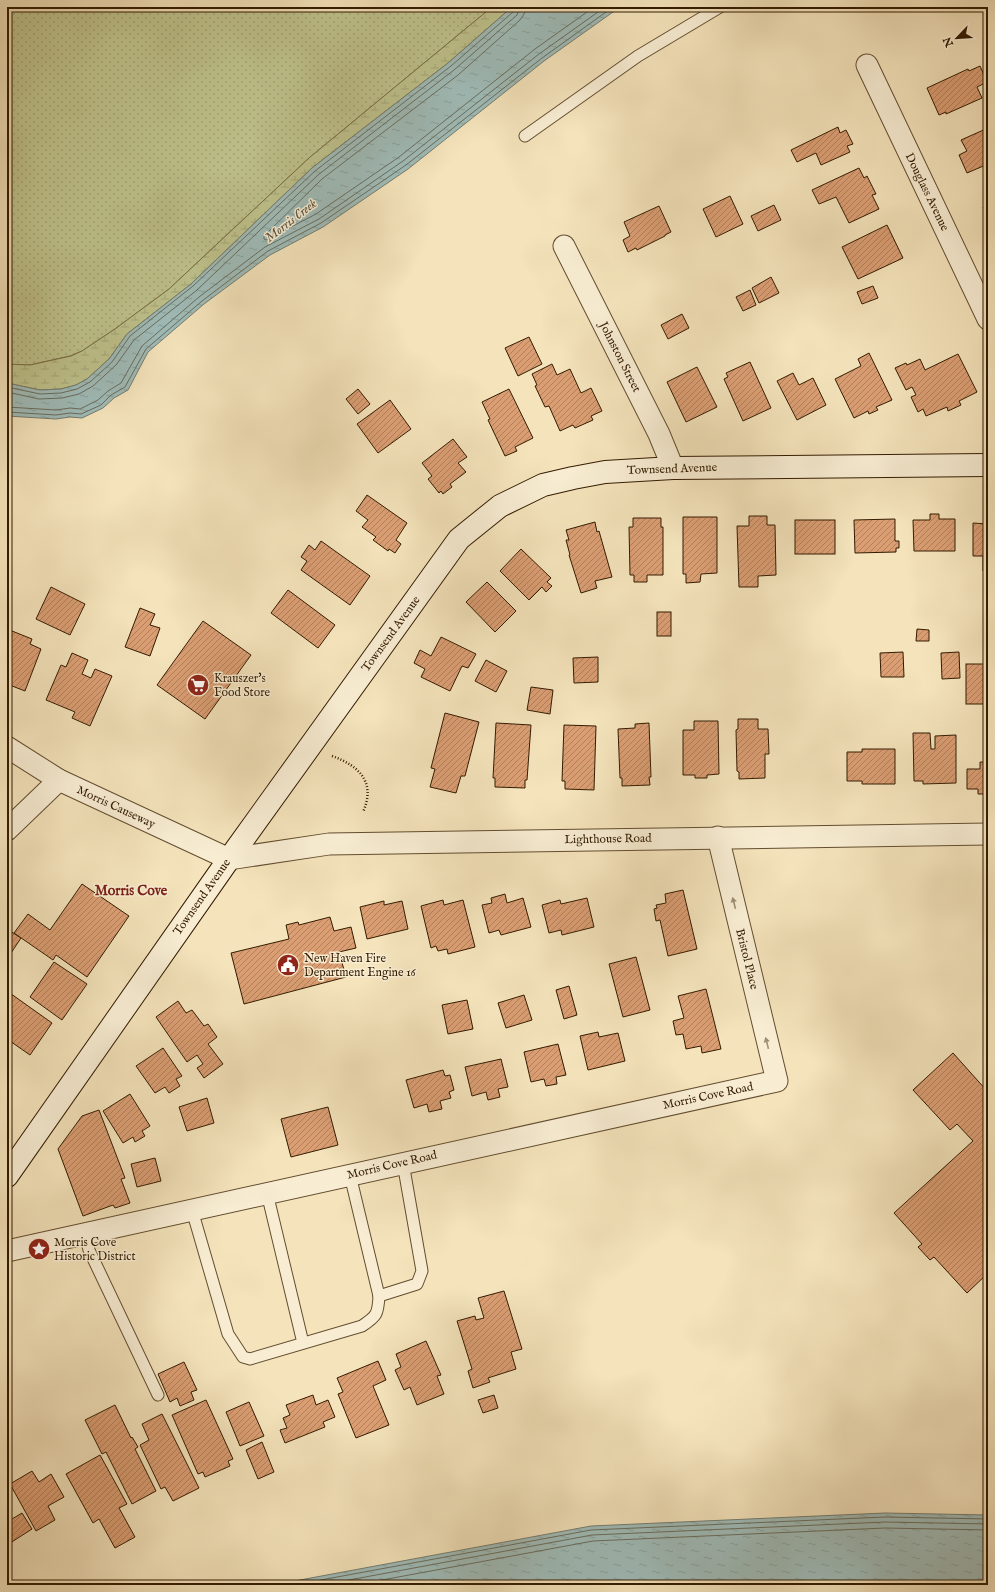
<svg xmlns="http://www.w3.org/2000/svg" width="995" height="1592" font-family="'IM FELL English',serif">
	<defs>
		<pattern id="grass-dots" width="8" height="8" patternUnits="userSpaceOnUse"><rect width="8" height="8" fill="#bfc38d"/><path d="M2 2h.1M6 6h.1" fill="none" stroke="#a5a778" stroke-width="1.8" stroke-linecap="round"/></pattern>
		<pattern id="wetland-marsh" width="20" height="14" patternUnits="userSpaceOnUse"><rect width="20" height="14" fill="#bfc38d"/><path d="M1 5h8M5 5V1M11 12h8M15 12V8" fill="none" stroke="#a5a778"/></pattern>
		<pattern id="water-ripples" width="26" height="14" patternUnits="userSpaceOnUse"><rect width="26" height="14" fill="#9fbcb9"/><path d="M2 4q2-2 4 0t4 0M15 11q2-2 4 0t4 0" fill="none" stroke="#89a19d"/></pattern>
		<pattern id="building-hatch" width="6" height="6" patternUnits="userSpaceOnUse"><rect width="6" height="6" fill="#db9e73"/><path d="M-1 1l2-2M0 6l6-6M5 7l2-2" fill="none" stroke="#b2805c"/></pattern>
	</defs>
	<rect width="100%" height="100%" fill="#f4e3bb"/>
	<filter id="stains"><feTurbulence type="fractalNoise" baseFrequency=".005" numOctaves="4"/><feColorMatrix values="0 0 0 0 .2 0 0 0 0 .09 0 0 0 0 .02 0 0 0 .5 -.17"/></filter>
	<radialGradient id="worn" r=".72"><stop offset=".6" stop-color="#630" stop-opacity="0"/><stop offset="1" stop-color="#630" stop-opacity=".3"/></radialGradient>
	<path fill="url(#grass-dots)" stroke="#796f46" d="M7,7H492L309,158L169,289L115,329L82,351L70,356L30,365H9L7,364Z"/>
	<path fill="url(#wetland-marsh)" stroke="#796f46" d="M492,7H512L448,63L312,168L191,284L127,334L109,359L87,379L76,385L61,389L40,390L7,383V364L30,365L71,356L82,351L115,329L169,289L309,158Z"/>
	<g fill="url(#water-ripples)" stroke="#747c6f">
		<path d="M512,7H620L544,61L408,169L323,227L270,255L204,304L148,352L128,390L114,398L103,408L82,418L70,417L56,419L7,416V383L40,390L61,389L76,385L87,379L109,359L127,334L191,284L312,168L448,63Z"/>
		<path d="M885,1513L988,1515V1585H273L591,1526Z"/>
	</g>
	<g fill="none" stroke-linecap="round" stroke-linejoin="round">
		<g stroke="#696c5c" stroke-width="1">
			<path d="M526,7L524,14L520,20L458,75L322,179L264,236V239L266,240L316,214L399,157L535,49L594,7"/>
			<path d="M7,387L40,394L61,393L77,389L90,382L112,362L130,336L193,286L315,171L451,66L513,12L515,7"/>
			<path d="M7,392L39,399L62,398L79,394L93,386L116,365L134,340L197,290L318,175L454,70L517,15L520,7"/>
			<path d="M7,407L56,410L70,408L80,409L98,400L108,391L121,383L142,346L199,297L265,247L319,219L403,161L539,54L605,7"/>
			<path d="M7,412L56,415L70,413L81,414L101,405L111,395L125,387L146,349L202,301L268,251L321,223L406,165L542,58L613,7"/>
			<path d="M294,1585L591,1530L885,1517L988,1519"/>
			<path d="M322,1585L592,1535L885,1522L988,1524"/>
			<path d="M355,1585L593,1541L885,1528L988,1530"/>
		</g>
	</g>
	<g fill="url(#building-hatch)" stroke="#331b00">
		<path d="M980,66L987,82L977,87L982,98L946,114V112L939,115L927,88L968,69L969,71Z"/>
		<path d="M838,127L840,133L846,130L853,144L847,146L850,152L821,165L816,153L797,162L791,150Z"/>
		<path d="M988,128V164L967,173L959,155L967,151L961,140Z"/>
		<path d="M859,168L864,178L867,176L876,194L872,195L879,209L849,223L836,197L819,204L812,190Z"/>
		<path d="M988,188V197L984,190Z"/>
		<path d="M730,196L743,224L716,237L703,209Z"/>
		<path d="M988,204V218L983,207Z"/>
		<path d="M774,205L781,220L758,231L751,216Z"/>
		<path d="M659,206L671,232L665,235V236L637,250L636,248L628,252L623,240L630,236L624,222Z"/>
		<path d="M887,225L903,258L858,279L842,247Z"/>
		<path d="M771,277L779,293L759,303L752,288Z"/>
		<path d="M873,286L878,298L862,304L857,292Z"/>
		<path d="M750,290L756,305L743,311L736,297Z"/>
		<path d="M682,314L689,328L668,339L661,325Z"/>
		<path d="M529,337L542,364L518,376L505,348Z"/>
		<path d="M869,353L892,400L876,407L878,410L869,414L868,411L854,418L835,379L861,366L858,359Z"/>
		<path d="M958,354L977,392L959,401L961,405L948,411L947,407L926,416L923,409L918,412L911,397L916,395L912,387L906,390L895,368L906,363L907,365L920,359L925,370Z"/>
		<path d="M750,362L771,408L743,421L724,379L728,377L726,373Z"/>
		<path d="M552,364L557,375L570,369L581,393L591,388L602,411L591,416L593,420L575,428L573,425L560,431L549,406L545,407L535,386L537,385L532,374Z"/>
		<path d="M697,367L717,407L686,422L667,382Z"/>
		<path d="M793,373L799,385L813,378L826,405L797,420L777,381Z"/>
		<path d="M358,389L370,404L358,414L346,399Z"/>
		<path d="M509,389L533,438L515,447L517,451L505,456L488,420L490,419L482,402Z"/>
		<path d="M390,400L411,429L378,453L357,424Z"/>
		<path d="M453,439L467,457L458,463L466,472L450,484L452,487L443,494L441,491L439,493L428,479L432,476L422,463Z"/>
		<path d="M367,495L407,523L396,540L401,544L395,553L389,549L388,551L373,540L376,537L362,527L368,520L356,511Z"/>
		<path d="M930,514H939V519H955V551H914L913,520H930Z"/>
		<path d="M749,516H767V525H775L776,575L758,576V587H739L737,526H749Z"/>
		<path d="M683,517H717V573L701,574L700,582L686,583V574H683Z"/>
		<path d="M633,518H661V527H663V575H647V582H634V575H630L629,527H633Z"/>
		<path d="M895,519V541H899V548H896V552L855,553L854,520Z"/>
		<rect x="795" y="520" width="40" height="34"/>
		<path d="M595,522L597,532L599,531L612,577L595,581L597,588L581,593L569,555H570L566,540H569L566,530Z"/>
		<path d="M973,523L988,524V571H983V556H973Z"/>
		<path d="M321,541L370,576L350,605L301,570L307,561L301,557L309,545L315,550Z"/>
		<path d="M521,549L551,578L547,582L552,586L546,592L542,587L529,600L500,571Z"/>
		<path d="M487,582L516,611L495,632L466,602Z"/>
		<path d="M51,587L85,604L70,635L36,619Z"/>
		<path d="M288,590L335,625L318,648L271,613Z"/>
		<path d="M140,608L155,614L150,625L160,628L150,656L125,647Z"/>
		<rect x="657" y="612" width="14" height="24"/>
		<path d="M203,621L251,655L205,719L157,685Z"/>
		<path d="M917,629L929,630V641H916Z"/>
		<path d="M12,631L32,639L30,644L41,649L25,691L7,684V635L10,637Z"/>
		<path d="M441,637L476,654L468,668L462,666L450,691L421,677L425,669L414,663L420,650L431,656Z"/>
		<path d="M903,652L904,677H881L880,653Z"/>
		<path d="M959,652L960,678L942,679L941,653Z"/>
		<path d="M72,653L88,660L82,674L91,678L95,669L112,676L90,726L72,718L75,712L46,700L61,665L66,667Z"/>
		<path d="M598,657V682L574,683L573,658Z"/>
		<path d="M486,660L507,671L496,692L475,681Z"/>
		<rect x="966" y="664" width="22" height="40"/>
		<path d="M531,687L553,690L550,714L527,710Z"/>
		<path d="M445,713L479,722L465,776H461L456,793L430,787L435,769L431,768Z"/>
		<path d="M738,719H758V729H768L769,754H765V778L739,779V772L737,771L736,730L738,729Z"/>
		<path d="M694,721H718L719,774L707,775V778H695V775H683V730H694Z"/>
		<path d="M496,723L531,725L527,780H525V788L495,787V778H493Z"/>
		<path d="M649,723L651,777H649L650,785L622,786V778H620L618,729L635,728V724Z"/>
		<path d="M564,725L596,726L594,790L565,789V781H562Z"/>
		<path d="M913,733H930L931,749H935V736L956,735V783L923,784V781H914Z"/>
		<path d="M862,749H895V784H862V781H847V752H862Z"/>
		<path d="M980,762H988V794H978V789H967V769H980Z"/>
		<path d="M82,884L129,916L87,977L56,955L53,960L14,933L28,914L50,930Z"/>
		<path d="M683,890L697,949L668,956L660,920L656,921L654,909L657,908L656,905L666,903L665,894Z"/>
		<path d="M505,894L507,903L523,898L531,927L501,935L499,930L489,933L482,905L492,903L491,898Z"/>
		<path d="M587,898L594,927L562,935L561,930L549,933L542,905L560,900L561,904Z"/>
		<path d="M443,900L444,905L463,900L475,947L448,954L447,949L438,951L436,946L431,948L421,906Z"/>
		<path d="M384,901V905L402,901L408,929L367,939L360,907Z"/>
		<path d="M330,917L334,931L351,927L356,948L339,952L346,977L244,1004L231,953L289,939L286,925L298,922L299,925Z"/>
		<path d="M7,929L21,938L7,959Z"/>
		<path d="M636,957L650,1010L623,1017L609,964Z"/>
		<path d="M54,962L87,984L62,1020L30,997Z"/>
		<path d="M569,986L577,1015L564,1019L556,990Z"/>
		<path d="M706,989L721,1049L702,1053L701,1046L686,1049L683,1034L676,1035L673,1021L684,1018L678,996Z"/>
		<path d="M7,991L52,1023L30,1055L7,1039Z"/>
		<path d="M524,995L532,1020L506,1028L498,1003Z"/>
		<path d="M467,1000L473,1029L448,1034L442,1005Z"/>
		<path d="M178,1001L186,1013L192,1010L204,1026L208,1024L217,1037L208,1044L223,1064L204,1078L197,1068L203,1064L197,1055L187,1062L156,1017Z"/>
		<path d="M598,1032L599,1037L618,1033L625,1061L588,1070L580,1036Z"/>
		<path d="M558,1044L566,1075L556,1077L557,1084L546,1086L544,1079L531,1082L524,1052Z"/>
		<path d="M163,1048L182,1076L176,1079L180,1086L169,1093L165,1087L155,1093L136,1066Z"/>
		<path d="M953,1053L987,1091L988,1090V1273L967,1293L934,1257L930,1260L918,1247L922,1244L894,1213L973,1141L957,1124L950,1130L913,1090Z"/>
		<path d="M501,1059L508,1087L498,1089L500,1097L488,1100L486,1092L472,1096L465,1067Z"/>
		<path d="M443,1070L445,1076L450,1075L454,1090L449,1092L451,1098L440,1101L442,1109L429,1112L427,1104L414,1108L406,1080Z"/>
		<path d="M130,1094L150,1126L142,1131L145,1136L135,1142L133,1137L123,1143L103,1111Z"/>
		<path d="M207,1098L214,1123L187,1131L179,1107Z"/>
		<path d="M328,1107L338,1145L291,1157L281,1119Z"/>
		<path d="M99,1110L125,1178L121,1179L130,1203L115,1208L113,1205L83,1216L58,1149L82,1116Z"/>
		<path d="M155,1158L161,1181L137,1187L131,1164Z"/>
		<path d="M504,1291L522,1349L511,1352L516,1369L488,1378L490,1382L473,1388L468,1371L472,1369L457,1321L475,1316L476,1320L484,1318L478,1298Z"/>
		<path d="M426,1341L441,1375L437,1376L444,1394L417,1405L410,1387L404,1390L395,1370L401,1367L396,1354Z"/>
		<path d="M378,1361L386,1380L373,1386L389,1425L356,1438L338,1394L343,1392L337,1378Z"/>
		<path d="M184,1362L197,1390L191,1392L194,1400L180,1406L177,1398L170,1402L158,1374Z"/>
		<path d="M313,1395L316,1405L328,1400L335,1417L323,1422L325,1427L285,1443L280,1430L287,1428L283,1418L290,1415L286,1405Z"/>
		<path d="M494,1395L498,1408L483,1413L478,1400Z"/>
		<path d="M206,1400L233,1459L228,1461L230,1466L205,1477L203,1472L198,1474L172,1415Z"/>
		<path d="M249,1402L264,1436L240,1446L226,1412Z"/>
		<path d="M115,1405L131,1438L132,1437L138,1447L135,1449L156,1491L132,1504L106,1452L102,1454L85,1420Z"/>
		<path d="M162,1414L199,1488L173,1501L165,1487L161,1489L140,1445L149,1440L142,1424Z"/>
		<path d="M262,1442L274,1472L258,1479L246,1450Z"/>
		<path d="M100,1455L127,1504L119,1508L135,1537L115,1548L99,1519L93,1523L66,1474Z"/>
		<path d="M32,1471L39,1482L51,1474L64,1497L48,1506L55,1520L36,1531L10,1484Z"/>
		<path d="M22,1513L32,1529L7,1545V1519L10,1517L12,1519Z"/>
	</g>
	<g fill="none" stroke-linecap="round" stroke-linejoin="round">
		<g stroke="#634d2f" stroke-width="13">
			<g id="lane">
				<path d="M525,136L638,56L720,7"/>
				<path d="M350,1175L379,1296"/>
				<path d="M267,1193L303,1343"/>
				<path d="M192,1210L228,1334L243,1357L250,1359L362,1326C377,1316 378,1314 379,1296L417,1284L422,1271L403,1163"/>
				<path d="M85,1233L89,1250L158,1395"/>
			</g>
		</g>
		<g stroke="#634d2f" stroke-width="23">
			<g id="street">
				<path d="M867,65L988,319"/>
				<path d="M564,246L659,434L673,468"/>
				<path d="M7,747L59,780L229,859L329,844L988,834"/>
				<path d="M7,830L59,780"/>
				<path d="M7,1251L777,1081L718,837"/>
			</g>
		</g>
		<g stroke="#331b00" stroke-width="24">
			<path id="secondary" d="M7,1176L229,859L459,539L500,506L543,485L573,478L605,472L673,468L988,465"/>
		</g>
		<path stroke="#331b00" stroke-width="2.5" stroke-dasharray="1 2" stroke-linecap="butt" d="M332,756C360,766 376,783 363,812"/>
		<use href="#lane" stroke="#f8edd3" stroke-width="11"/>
		<use href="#street" stroke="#f8edd3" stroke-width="21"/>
		<use href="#secondary" stroke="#f8edd3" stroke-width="22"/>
	</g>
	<defs><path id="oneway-solid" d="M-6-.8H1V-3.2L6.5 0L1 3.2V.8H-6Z"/></defs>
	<g fill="#9f8e74">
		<use href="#oneway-solid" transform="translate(734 903) rotate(-104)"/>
		<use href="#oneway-solid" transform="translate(767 1043) rotate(-104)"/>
	</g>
	<defs>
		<g id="supermarket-disc" transform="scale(1.15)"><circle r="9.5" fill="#8f2418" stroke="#f8edd3"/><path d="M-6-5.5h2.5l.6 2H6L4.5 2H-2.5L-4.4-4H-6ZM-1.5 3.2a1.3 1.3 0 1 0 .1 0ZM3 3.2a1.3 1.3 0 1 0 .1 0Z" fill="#fff"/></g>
		<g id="civic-disc" transform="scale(1.15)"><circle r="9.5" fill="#8f2418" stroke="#f8edd3"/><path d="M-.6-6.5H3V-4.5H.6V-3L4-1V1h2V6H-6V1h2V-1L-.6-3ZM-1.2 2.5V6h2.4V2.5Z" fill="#fff"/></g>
		<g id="sight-disc" transform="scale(1.15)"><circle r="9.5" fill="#8f2418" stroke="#f8edd3"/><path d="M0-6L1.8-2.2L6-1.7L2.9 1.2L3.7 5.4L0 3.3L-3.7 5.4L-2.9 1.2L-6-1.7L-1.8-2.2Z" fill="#fff"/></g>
	</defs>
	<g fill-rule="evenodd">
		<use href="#supermarket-disc" x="198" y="685"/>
		<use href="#civic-disc" x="288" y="965"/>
		<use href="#sight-disc" x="39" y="1249"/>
	</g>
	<g text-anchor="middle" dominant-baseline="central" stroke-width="3" stroke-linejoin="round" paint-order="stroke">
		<g font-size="12" fill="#331b00" stroke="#f8edd3">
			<text transform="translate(927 192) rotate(64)">Douglass Avenue</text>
			<text transform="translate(620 357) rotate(63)">Johnston Street</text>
			<text transform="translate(672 469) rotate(-2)">Townsend Avenue</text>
			<text transform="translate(391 634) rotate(-54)">Townsend Avenue</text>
			<text transform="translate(116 807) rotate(25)">Morris Causeway</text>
			<text transform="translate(608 839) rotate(-1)">Lighthouse Road</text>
			<text transform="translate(202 897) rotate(-55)">Townsend Avenue</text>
			<text transform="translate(747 959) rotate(76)">Bristol Place</text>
			<text transform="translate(708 1096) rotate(-12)">Morris Cove Road</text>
			<text transform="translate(392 1165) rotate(-13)">Morris Cove Road</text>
		</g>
		<g font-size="12" fill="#331b00" stroke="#f8edd3" text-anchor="start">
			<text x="214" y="678">Krauszer's<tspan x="214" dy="14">Food Store</tspan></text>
			<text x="304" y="958">New Haven Fire<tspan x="304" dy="14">Department Engine 16</tspan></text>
			<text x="54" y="1242">Morris Cove<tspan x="54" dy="14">Historic District</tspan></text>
		</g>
		<g font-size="13" font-style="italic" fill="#595341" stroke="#f8edd3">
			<text transform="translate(291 221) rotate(-38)">Morris Creek</text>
		</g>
		<g font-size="14" font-weight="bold" fill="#7a1f14" stroke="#f8edd3">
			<text x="131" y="891">Morris Cove</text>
		</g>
	</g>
	<rect width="995" height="1592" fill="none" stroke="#f4e3bb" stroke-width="24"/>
	<rect x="8" y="8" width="979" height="1576" fill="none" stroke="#331b00" stroke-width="2"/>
	<rect x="12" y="12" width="971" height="1568" fill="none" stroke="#331b00"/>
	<g transform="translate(957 38) rotate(245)" stroke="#f8edd3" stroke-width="3" paint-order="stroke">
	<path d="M0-3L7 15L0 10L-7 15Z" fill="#331b00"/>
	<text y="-6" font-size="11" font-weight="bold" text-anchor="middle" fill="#331b00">N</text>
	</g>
	<rect width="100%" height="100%" filter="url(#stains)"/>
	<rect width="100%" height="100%" fill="url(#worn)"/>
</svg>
